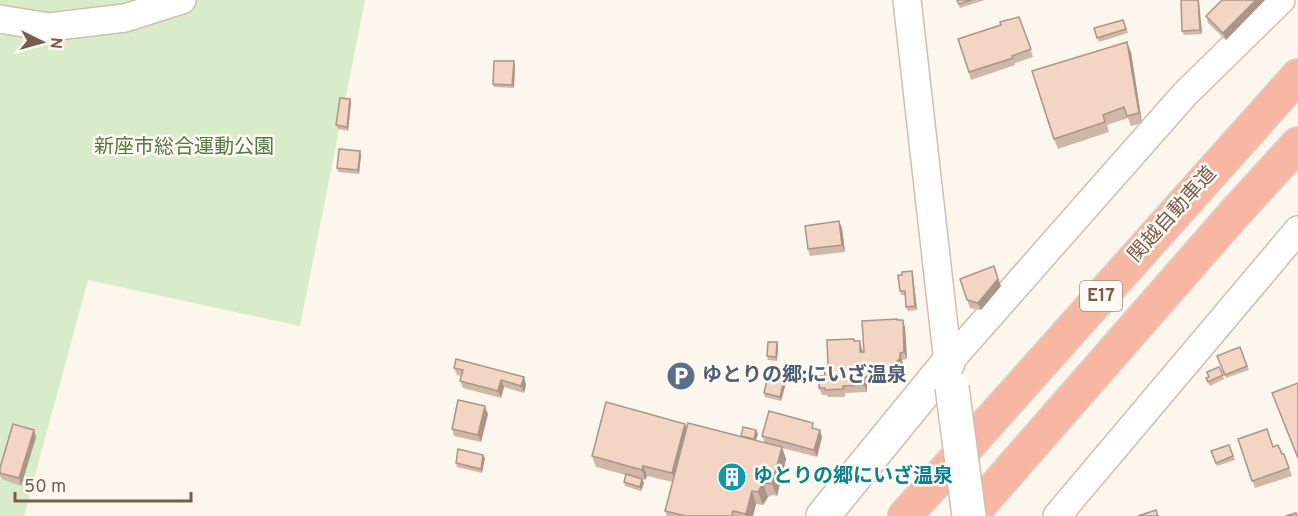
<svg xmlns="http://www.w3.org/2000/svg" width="1298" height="516" font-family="Overpass,'Noto Sans JP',sans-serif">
	<rect width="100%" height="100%" fill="#fdf6ec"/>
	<path fill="#d8ecc9" d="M0,0H365L300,326L88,280L24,516H0Z"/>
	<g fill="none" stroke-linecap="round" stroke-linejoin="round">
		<g stroke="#d1beb0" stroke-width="30">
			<g id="minor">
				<path d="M907,0L948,363"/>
				<path d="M0,19L49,27L125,18L182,0"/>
				<path d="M948,363L1185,94L1281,0"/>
				<path d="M1057,516L1298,230"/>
			</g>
		</g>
		<g stroke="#d1beb0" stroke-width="36">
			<path id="tertiary" d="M823,516L948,363"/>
		</g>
		<g stroke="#dad1cd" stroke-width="36">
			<g id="motorway">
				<path d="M905,516L1298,76"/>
				<path d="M970,516L1234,214L1298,144"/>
			</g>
		</g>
		<use href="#minor" stroke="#fff" stroke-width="27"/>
		<use href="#tertiary" stroke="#fff" stroke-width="33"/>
		<use href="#motorway" stroke="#f7b7a3" stroke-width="33"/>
		<g stroke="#d1beb0" stroke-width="36" stroke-linecap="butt">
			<path id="tertiary-bridge" d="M952,387L969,516"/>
		</g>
		<use href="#tertiary-bridge" stroke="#fff" stroke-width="33"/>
	</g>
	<g fill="#d1b7a8">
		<path d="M957,0H985L960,8Z"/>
		<path d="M1198,0L1202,34L1184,35L1182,31Z"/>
		<path d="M1222,0H1265L1226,40L1208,23L1206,16Z"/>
		<path d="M1019,17L1033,57L1015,63V65L971,80L958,39L1001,25Z"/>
		<path d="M1123,20L1128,33L1099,42L1094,28Z"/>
		<path d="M1131,52L1142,123L1131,126L1128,118L1107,125L1109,132L1058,149L1054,139Z"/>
		<path d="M515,65L514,88L494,87L493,84Z"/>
		<path d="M350,99L351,103L348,131L338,129L336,125Z"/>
		<path d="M361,155L359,174L338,172L337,168Z"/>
		<path d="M842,228L845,252L810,256L808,249Z"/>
		<path d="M994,266L1001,286L981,310L970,308L960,279Z"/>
		<path d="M913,275L917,310L908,311L906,307L905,295H901L900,291Z"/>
		<path d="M898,320L905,327L907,359L902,360L903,365L888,383L867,384V392L845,393V397H828L827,395H822L819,388L828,365L855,341L862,349L863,352Z"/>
		<path d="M777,342L778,346L777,361L768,360L767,356Z"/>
		<path d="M1240,347L1249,370L1226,378L1217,356Z"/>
		<path d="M1219,367L1224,379L1210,386L1206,378L1209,377Z"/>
		<path d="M454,368L524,377L526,385L524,393L504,387L501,398L463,388L460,381L462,376L457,375Z"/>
		<path d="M784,379L786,383L781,401L765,397L764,393Z"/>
		<path d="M488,414L481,442L454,436L452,429Z"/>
		<path d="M687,428L742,437L741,436L756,430L758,434L756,441L765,443L762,436L815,428L822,437L817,457L782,448L786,459L777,496L772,495L768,497L763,505L756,504L753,516H667L665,511L673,482L647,476L645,480L642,479L644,483L641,491L625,486L624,482L626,475L596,467L592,456Z"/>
		<path d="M36,437L21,486L2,479L0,475V468Z"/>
		<path d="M1238,439L1273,447L1282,454H1284L1292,476L1255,488Z"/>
		<path d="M1229,445L1235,460L1217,466L1211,451Z"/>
		<path d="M485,458L482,473L457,467L456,463Z"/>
	</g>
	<g fill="#aa9588">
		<path d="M1198,0H1199L1202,34L1200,30Z"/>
		<path d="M1256,0H1265L1226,40L1223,33Z"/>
		<path d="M1127,42L1131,52L1142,123L1139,113Z"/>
		<path d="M514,61L515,65L514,88L512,85Z"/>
		<path d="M350,99L351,103L348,131L347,127Z"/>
		<path d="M360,151L361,155L359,174L358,170Z"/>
		<path d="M839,221L842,228L845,252L842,245Z"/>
		<path d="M912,271L913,275L917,310L915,306Z"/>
		<path d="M998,279L1001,286L981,310L978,303Z"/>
		<path d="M903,320L905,327L907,359L904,352Z"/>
		<path d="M860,341L862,349L863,359L860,352Z"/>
		<path d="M777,342L778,346L777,361L776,357Z"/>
		<path d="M900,353L902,360L903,365L888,383L885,375Z"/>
		<path d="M524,377L526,385L524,393L521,386Z"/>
		<path d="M864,377L867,384V392L864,385Z"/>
		<path d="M784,379L786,383L781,401L780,397Z"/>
		<path d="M501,380L504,387L501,398L498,391Z"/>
		<path d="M485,406L488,414L481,442L478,435Z"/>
		<path d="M685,424L689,434L676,483L672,473Z"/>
		<path d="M34,430L36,437L21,486L19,478Z"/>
		<path d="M756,430L758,434L755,443L754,439Z"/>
		<path d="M820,430L822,437L817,457L814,450Z"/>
		<path d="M782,447L786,459L777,496L772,484Z"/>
		<path d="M483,455L485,458L482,473L481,469Z"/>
		<path d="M643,466L647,476L645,480L642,470Z"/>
		<path d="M642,479L644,483L641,491L640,487Z"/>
		<path d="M763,484L768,497L763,505L758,492Z"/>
		<path d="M752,491L756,504L753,516H746V514Z"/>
	</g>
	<g fill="#f3d5c3" stroke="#aa9588" stroke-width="1.5">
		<path d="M957,0H972L959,4Z"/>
		<path d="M1181,0H1198L1200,30L1182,31Z"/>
		<path d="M1222,0H1256L1223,33L1206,16Z"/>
		<path d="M1019,17L1031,49L1012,56L1013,58L969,72L958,39L1001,25L1000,22Z"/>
		<path d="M1123,20L1126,29L1097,38L1094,28Z"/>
		<path d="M1127,42L1139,113L1127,116L1124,107L1103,115L1105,122L1054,139L1032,71Z"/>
		<path d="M494,61H514L512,85L493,84Z"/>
		<path d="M340,98L350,99L347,127L336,125Z"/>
		<path d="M339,149L360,151L358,170L337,168Z"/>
		<path d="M839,221L842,245L808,249L805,226Z"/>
		<path d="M994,266L998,279L978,303L967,300L960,279Z"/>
		<path d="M912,271L915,306L906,307L905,291H900L898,275H902V272Z"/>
		<path d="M897,319V320H903L904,352L900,353V358L885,375L864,377V385L843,386V389L825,390V388H819V376H825L824,366L828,365L827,340L854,339V341H860V352H864L862,321Z"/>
		<path d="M768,342H777L776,357L767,356Z"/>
		<path d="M1240,347L1247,366L1225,375L1217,356Z"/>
		<path d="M456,359L524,377L521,386L501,380L498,391L460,381L463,370L454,368Z"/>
		<path d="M1219,367L1223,375L1208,382L1206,378L1209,377L1207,372Z"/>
		<path d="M768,375L784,379L780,397L764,393Z"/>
		<path d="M1298,383V458L1272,393Z"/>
		<path d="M458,400L485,406L478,435L452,429Z"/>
		<path d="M606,402L685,424L672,473L643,466L642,470L592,456Z"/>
		<path d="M769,411L813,423L812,428L820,430L814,450L762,436Z"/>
		<path d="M688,423L782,447L772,484L767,483L763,484L758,492L752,491L746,514L733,511L732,516H686L665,511Z"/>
		<path d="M13,424L34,430L19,478L0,473V468Z"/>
		<path d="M743,427L756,430L754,439L741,436Z"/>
		<path d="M1267,429L1273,447L1278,445L1282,454H1284L1289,468L1252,481L1238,439Z"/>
		<path d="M1229,445L1233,456L1216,463L1211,451Z"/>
		<path d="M458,449L483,455L481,469L456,463Z"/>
		<path d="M626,474L642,479L640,487L624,482Z"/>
		<path d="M1156,510L1158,516H1138Z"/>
		<path d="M1296,513L1297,516H1286Z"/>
	</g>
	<defs>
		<g id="parking-disc" transform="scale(1.5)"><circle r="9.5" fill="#5c6f8a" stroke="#fffaf3"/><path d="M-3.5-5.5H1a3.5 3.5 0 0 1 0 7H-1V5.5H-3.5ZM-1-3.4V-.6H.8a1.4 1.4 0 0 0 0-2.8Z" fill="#fff"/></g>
		<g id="building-disc" transform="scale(1.5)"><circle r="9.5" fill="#0f9aa8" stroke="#fffaf3"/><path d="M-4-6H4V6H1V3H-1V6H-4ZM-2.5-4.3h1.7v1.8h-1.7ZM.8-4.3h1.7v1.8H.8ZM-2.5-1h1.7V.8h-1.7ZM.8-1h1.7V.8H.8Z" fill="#fff"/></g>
	</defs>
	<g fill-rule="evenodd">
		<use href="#parking-disc" x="681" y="376"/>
		<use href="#building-disc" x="732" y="477"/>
	</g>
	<g text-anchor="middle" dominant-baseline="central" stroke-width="5" stroke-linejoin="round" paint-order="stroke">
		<rect fill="#fffaf3" stroke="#a28b7f" stroke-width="1.5" x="1080" y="281" width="42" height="30" rx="4.5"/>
		<g font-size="18" font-weight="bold" fill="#7a5c4d">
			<text x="1101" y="296">E17</text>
		</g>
		<g font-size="20" fill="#537a41" stroke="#fffaf3">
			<text x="184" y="148">新座市総合運動公園</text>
		</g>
		<g font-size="20" fill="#7a5c4d" stroke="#fffaf3">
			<text transform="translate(1173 215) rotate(-48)">関越自動車道</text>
		</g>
		<g font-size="20" font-weight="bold" fill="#4e5e75" stroke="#fffaf3" text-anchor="start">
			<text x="702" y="376">ゆとりの郷;にいざ温泉</text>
		</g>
		<g font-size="20" font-weight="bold" fill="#0d838f" stroke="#fffaf3" text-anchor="start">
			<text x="753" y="477">ゆとりの郷にいざ温泉</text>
		</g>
	</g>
	<g transform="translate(42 42) rotate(95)" stroke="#fffaf3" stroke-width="4.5" paint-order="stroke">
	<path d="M0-4.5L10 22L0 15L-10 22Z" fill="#7a5c4d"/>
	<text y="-9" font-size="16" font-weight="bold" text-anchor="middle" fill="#7a5c4d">N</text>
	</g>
	<path d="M15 492v9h176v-9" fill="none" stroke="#7a5c4d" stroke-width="3"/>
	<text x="24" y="492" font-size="18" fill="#7a5c4d" stroke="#fffaf3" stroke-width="4.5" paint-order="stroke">50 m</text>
</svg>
